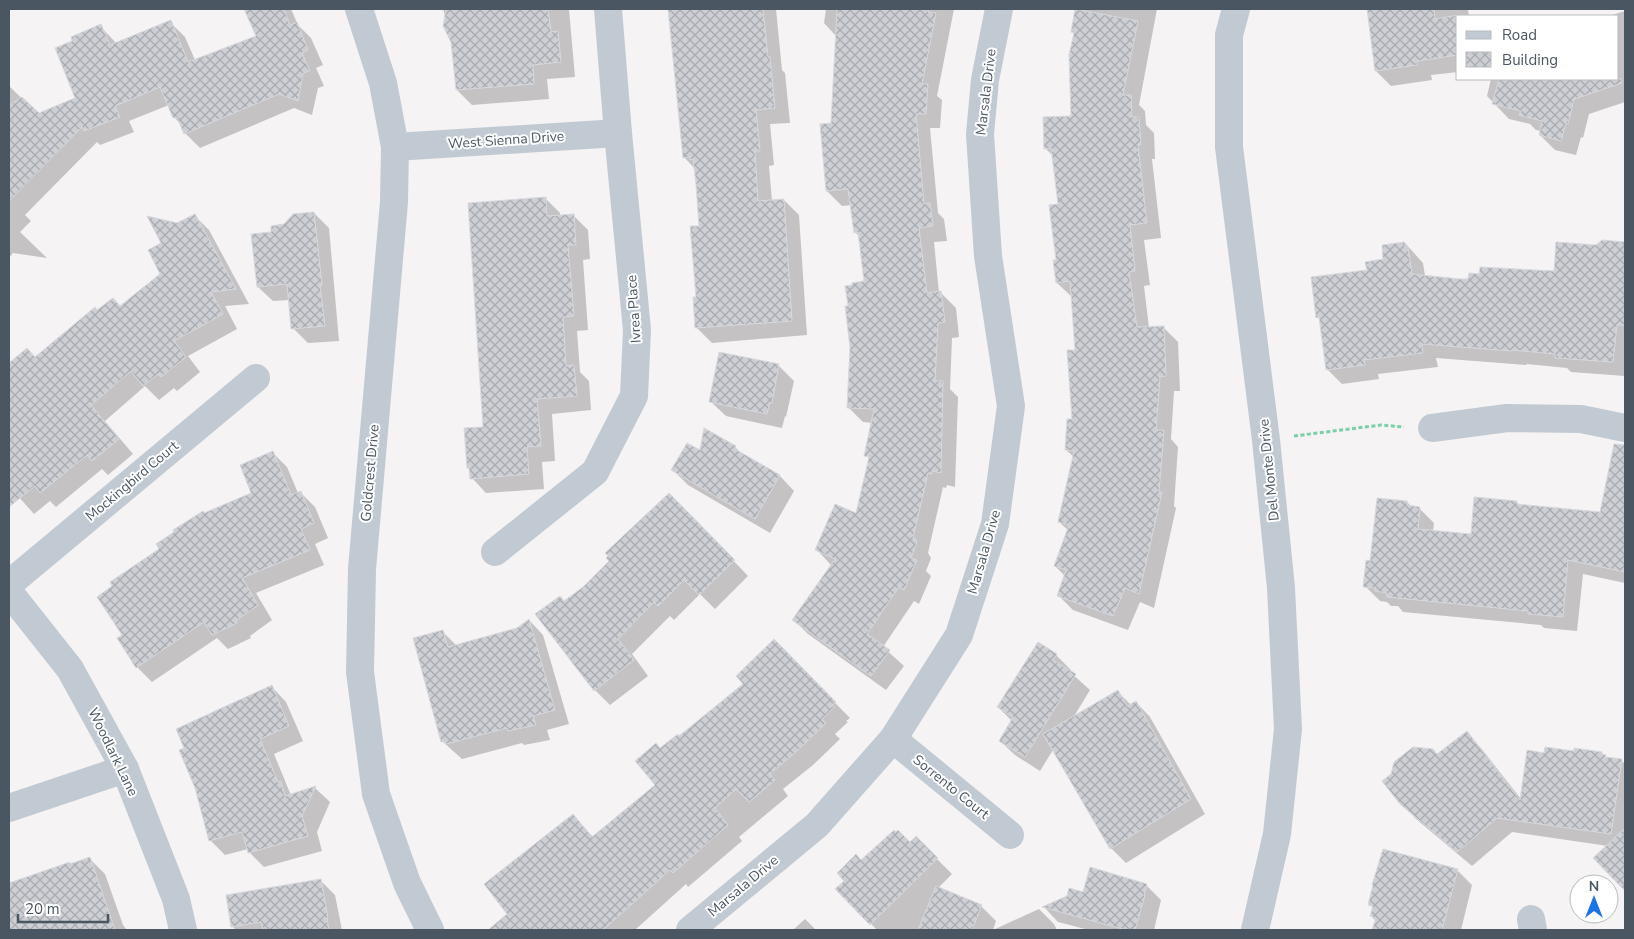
<svg xmlns="http://www.w3.org/2000/svg" width="1634" height="939" font-family="'Nunito Sans',sans-serif">
	<defs>
		<pattern id="building-cross-hatch" width="8" height="8" patternUnits="userSpaceOnUse" patternTransform="scale(1.25)"><rect width="8" height="8" fill="#cdcfd5"/><path d="M0 0l8 8M0 8l8-8" fill="none" stroke="#a8abb0"/></pattern>
	</defs>
	<rect width="100%" height="100%" fill="#f5f3f3"/>
	<g fill="#0003">
		<path d="M246,9H291L298,25L311,38L323,65L316,68L324,86L318,88L312,115L294,108L200,148L185,133L182,126L174,117L169,105L129,121L134,132L100,145L97,142L25,215L31,221L20,232L47,258L13,253L9,258V86L39,115L77,98L74,41L100,26L117,44L170,22L185,37L195,60L258,37Z"/>
		<path d="M443,9H569L575,77L547,79L549,99L472,105L457,90L453,42Z"/>
		<path d="M670,9H776L782,70L785,73L790,123L770,124L774,165L769,166L772,201L784,200L799,215L807,335L712,343L697,328L694,299L698,298L700,227L695,169L684,157Z"/>
		<path d="M826,9H954L937,96L942,100L940,128H930L938,213L944,219L947,241L934,242L939,293H941L956,308L959,337L952,338L950,389L958,397L955,487L947,485L946,488L943,487L928,553L931,558L926,571L931,576L919,604L914,601L883,647L904,666L886,690L808,634L794,620L832,566L817,550L857,515L870,459L866,455L873,423L863,422L848,407L851,346L849,307L865,283L860,237L855,232L852,205L842,206L827,191L836,36L824,23Z"/>
		<path d="M1077,9H1157L1139,105L1145,111L1146,125L1154,133L1155,159H1152L1161,238L1144,240L1150,285L1144,286L1149,328L1163,327L1178,342L1180,391H1174L1171,439L1178,447L1174,506L1176,508L1154,608L1140,602L1128,630L1073,610L1058,595L1065,576L1055,566L1068,530L1059,522L1074,457L1066,450L1073,421L1076,351L1072,297L1057,283L1059,205L1053,156L1045,148L1072,117L1075,34L1072,32Z"/>
		<path d="M1367,9H1468L1469,16H1458V72L1431,75L1432,80L1391,86L1376,71Z"/>
		<path d="M1625,11V102L1589,114L1583,138L1581,137L1576,155L1555,150L1540,135L1541,131L1536,130L1530,124L1509,119L1487,96L1491,79H1618V16H1609Z"/>
		<path d="M545,198L560,213V216L573,215L588,230L590,259L583,260L588,330L577,331L580,372L589,381L591,410L552,414L555,461L542,462L544,489L486,493L472,478Z"/>
		<path d="M314,213L329,228L339,341L308,343L293,328L290,300L273,301L258,287L284,225Z"/>
		<path d="M195,216L209,230L249,304L225,306L237,329L188,356L200,372L177,391L174,388L159,400L145,386L105,421L133,454L108,475L102,469L56,507L50,501L34,514L9,486V387L16,382L9,373V365L27,349L35,358L98,312L121,307L162,274L163,244L177,225Z"/>
		<path d="M1405,243L1423,263L1425,276L1460,281L1555,272L1597,246L1623,243L1625,246V376L1571,372L1567,368L1527,364L1526,365L1436,358L1438,367L1378,374L1379,379L1342,384L1327,369L1321,321L1317,317L1368,271L1385,260Z"/>
		<path d="M779,366L794,381L786,417L785,416L782,428L726,416L711,402Z"/>
		<path d="M735,447L743,455L780,476L794,491L770,533L688,485L673,470L701,452Z"/>
		<path d="M272,452L287,467L298,493L300,492L315,507L328,538L315,544L324,565L256,593L272,620L250,636L251,638L228,649L217,638L152,682L137,667L123,635L160,549L205,514L253,493Z"/>
		<path d="M1606,489L1625,493V583L1583,574L1577,631L1544,628L1541,625L1403,612L1398,606H1391L1387,602L1380,601L1365,586L1372,562L1407,502L1412,507L1419,508L1434,523L1433,531L1472,535L1516,502L1520,506L1601,513Z"/>
		<path d="M684,509L748,576L715,609L700,594L674,620L670,616L632,654L648,676L610,705L595,690L564,602Z"/>
		<path d="M529,620L543,635L569,724L547,730L550,740L524,745L522,743L462,759L442,741V631L457,646L517,629Z"/>
		<path d="M774,641L850,718L846,721L848,722L835,734L840,739L813,765L783,789L788,796L739,837L742,841L688,887L686,884L635,930H523L485,885L573,815L593,837L657,785L661,750L679,738L745,684Z"/>
		<path d="M1056,655L1071,670L1070,672L1090,690L1073,718L1118,692L1131,705L1136,702L1150,717L1205,814L1126,863L1111,848L1053,750L1040,771L1015,755L1000,741L1012,721L998,707Z"/>
		<path d="M272,687L286,702L303,741L274,754L290,793L293,795L315,788L330,802L317,832L322,851L264,867L249,852L248,849L225,855L210,840L185,748Z"/>
		<path d="M1466,733L1481,748L1521,799L1545,754L1575,752L1602,753L1607,758L1621,760L1625,764V889L1595,858L1608,846L1512,832L1472,866L1416,819L1401,803L1437,755Z"/>
		<path d="M916,838L952,874L938,888L981,906L996,921L993,930H877L837,889L846,881L861,861L910,844Z"/>
		<path d="M90,859L105,874L123,925L127,930H9V882L10,883L69,863L71,865Z"/>
		<path d="M1457,870L1472,885L1461,930H1374L1376,921L1371,916L1373,908L1370,905Z"/>
		<path d="M320,880L335,895L342,930H236L233,927L227,896Z"/>
		<path d="M1146,885L1161,900L1154,930H1089L1058,922L1044,907L1084,893Z"/>
		<path d="M1039,909L1054,924L1057,930H993Z"/>
		<path d="M805,919L816,930H793Z"/>
	</g>
	<g fill="url(#building-cross-hatch)" stroke="#d7d9de">
		<path d="M244,9H284L290,25L297,22L308,50L302,53L310,71L303,73L298,101L279,94L184,134L177,117L173,118L160,87L115,106L120,117L84,131L82,127L9,201V105L22,97L39,113L75,98L55,48L72,41L71,37L101,24L110,45L171,20L188,62L256,36Z"/>
		<path d="M446,9H548L551,32L558,31L561,62L533,65L534,84L456,90L451,42L443,26Z"/>
		<path d="M668,9H763L768,57H770L775,108L756,110L760,151H755L758,201L784,199L792,321L695,328L693,297H696L690,226H699L696,184L693,159L690,160V157L683,158Z"/>
		<path d="M837,9H929L928,12L936,13L922,84H928L926,114H916L924,204L930,203L933,226L919,228L927,293L941,291L945,322L938,323L935,381H943L941,473L932,471V474L928,473L913,538L916,539V541L917,542L911,558L917,560L904,590L899,587L867,634L890,650L871,676L792,620L835,559L815,550L835,504L856,513L869,457L864,456L874,409L847,408L850,347L845,306H848L845,286L852,285V283L864,281L858,232L854,233L848,189L826,191L820,124L831,123Z"/>
		<path d="M1075,9L1138,21L1123,95H1131L1132,117H1139L1141,145H1138L1147,223L1130,225L1135,271L1129,272L1137,327L1164,326L1166,376L1160,377L1156,430H1164L1159,492H1162L1139,594L1125,588L1113,616L1057,596L1066,570L1054,566L1069,525L1058,522L1074,451L1065,450L1067,419H1072L1067,350H1075L1070,281L1056,283L1053,260H1056L1049,205L1058,204L1051,148L1044,149L1043,117L1071,116L1069,55L1074,33L1071,32Z"/>
		<path d="M1367,9H1434L1435,19L1458,15V55L1417,61V65L1375,71Z"/>
		<path d="M1499,79H1621L1622,83L1574,99L1568,124L1566,123L1561,141L1539,135L1542,121L1519,115L1521,111L1492,104Z"/>
		<path d="M546,197L547,216L574,214L576,245H568L574,316L563,317L566,366L574,365L577,396L537,399L541,446L527,447L529,474L470,479L469,468H467L464,428L483,427L468,203Z"/>
		<path d="M314,212L322,285H320L325,326L291,329L287,284L257,287L251,234L271,232V226L284,224L293,214Z"/>
		<path d="M195,214L236,289L211,292L223,314L174,341L186,357L161,377L158,374L143,386L131,371L91,405L119,439L92,461L87,455L40,493L35,486L9,507V363L27,348L35,357L95,307L97,310L113,298L120,306L160,274L148,250L161,243L147,216L177,223Z"/>
		<path d="M1602,240L1625,242V325H1617L1613,362L1555,358V354L1512,350V351L1422,344L1423,353L1364,360L1365,365L1326,370L1319,317L1316,318L1311,277L1367,270L1365,262L1383,259L1382,245L1405,242V247H1408L1412,274L1460,279H1468L1469,273L1479,274L1480,267L1554,271L1556,242L1596,245Z"/>
		<path d="M719,352L779,364L772,403L770,402L767,414L709,402Z"/>
		<path d="M704,428L736,446L735,449L780,475L755,519L671,470L687,443L700,450Z"/>
		<path d="M1614,444L1625,445V572L1568,560L1563,617L1528,614V611L1387,597V593L1375,591V588L1363,587L1366,560L1370,561L1377,498L1407,501V505L1420,507L1418,529L1471,534L1474,497L1517,501V504L1600,512Z"/>
		<path d="M273,451L291,495L301,491L314,523L301,529L310,550L242,578L258,605L236,621L237,623L212,635L204,622L136,668L117,638L122,635L97,597L112,586L110,582L159,549L156,544L174,532L173,530L203,511L204,513L251,493L240,465Z"/>
		<path d="M669,493L735,560L699,595L684,580L658,606L654,602L618,639L634,660L594,691L535,614L560,596L564,601L583,587L609,561L606,558L608,556L605,553Z"/>
		<path d="M529,619L555,710L533,716L536,725L508,731L507,728L446,744L445,741L441,742L413,638L443,630L448,647L517,628Z"/>
		<path d="M774,639L836,702L832,705L834,707L822,719L826,723L798,750L770,774L775,780L749,802L736,789L715,808L728,825L673,873L670,870L603,930H488L507,914L484,884L573,814L592,837L655,785L635,761L656,743L660,748L678,734L679,736L743,684L736,676Z"/>
		<path d="M1038,642L1057,654L1053,660L1076,674L1025,757L999,741L1013,717L997,707Z"/>
		<path d="M272,685L289,726L260,739L278,782L281,781L285,796L316,786L302,816L308,836L248,853L242,832L209,841L195,788L179,750L184,748L176,729Z"/>
		<path d="M1118,690L1127,706L1136,701L1191,799L1110,849L1043,734Z"/>
		<path d="M1467,731L1520,800L1527,750L1544,753L1545,747L1574,751V748L1602,752V754L1606,755L1605,757L1622,759L1611,834L1497,818L1457,852L1400,804L1382,781L1391,774L1394,762L1413,747L1433,749L1437,754Z"/>
		<path d="M1625,828V891L1593,858Z"/>
		<path d="M894,830L896,832L898,830L910,842L916,836L938,858L870,925L835,889L844,881L837,873L856,854L861,860Z"/>
		<path d="M1383,849L1458,869L1442,930H1372L1376,918L1370,916L1373,906L1368,905L1373,885H1372Z"/>
		<path d="M90,857L115,930H9V883L70,862V864Z"/>
		<path d="M1090,867L1147,884L1144,895H1145L1135,930H1126L1042,907L1067,896L1069,888L1083,892Z"/>
		<path d="M321,879L328,918H327L329,930H263L261,922L231,927L226,895Z"/>
		<path d="M936,886L982,905L972,930H918Z"/>
	</g>
	<g fill="none" stroke-linecap="round" stroke-linejoin="round">
		<path stroke="#7ad0a6" stroke-width="3" stroke-dasharray="4 2.5" stroke-linecap="butt" d="M1294,436L1381,425L1404,427"/>
		<g stroke="#c1cad2" stroke-width="28">
			<path d="M359,9L383,83L395,147L394,202L362,569L360,672L376,794L407,883L430,930"/>
			<path d="M1236,9L1229,35V147L1266,440L1281,588L1288,729L1277,834L1255,930"/>
			<path d="M395,147L618,133"/>
			<path d="M1432,428L1507,418L1581,419L1625,428"/>
			<path d="M495,552L595,472L634,396L637,330L618,133L608,9"/>
			<path d="M9,584L256,378"/>
			<path d="M9,592L70,669L125,769L176,899L183,930"/>
			<path d="M893,739L1010,835"/>
			<path d="M9,808L125,769"/>
			<path d="M1531,919L1533,930"/>
			<path d="M690,930L817,825L893,739L959,635L995,524L1011,406L988,256L980,134L985,80L999,9"/>
		</g>
	</g>
	<g text-anchor="middle" dominant-baseline="central" stroke-width="4" stroke-linejoin="round" paint-order="stroke">
		<g font-size="14" fill="#4a5661" stroke="#fff">
			<text transform="translate(986 92) rotate(-83)">Marsala Drive</text>
			<text transform="translate(506 140) rotate(-4)">West Sienna Drive</text>
			<text transform="translate(634 309) rotate(-94)">Ivrea Place</text>
			<text transform="translate(1269 470) rotate(-96)">Del Monte Drive</text>
			<text transform="translate(370 473) rotate(-85)">Goldcrest Drive</text>
			<text transform="translate(132 481) rotate(-40)">Mockingbird Court</text>
			<text transform="translate(984 552) rotate(-74)">Marsala Drive</text>
			<text transform="translate(113 752) rotate(64)">Woodlark Lane</text>
			<text transform="translate(951 787) rotate(39)">Sorrento Court</text>
			<text transform="translate(743 886) rotate(-40)">Marsala Drive</text>
		</g>
	</g>
	<rect width="1634" height="939" fill="none" stroke="#4a5661" stroke-width="20"/>
	<rect x="1456" y="15" width="162" height="65" fill="#ffffff" stroke="#b7bbc0"/>
	<rect x="1466" y="31" width="25" height="8" fill="#c1cad2" stroke="#b7bbc0"/>
	<text x="1502" y="40" font-size="15" fill="#4a5661">Road</text>
	<rect x="1466" y="52" width="25" height="15" fill="url(#building-cross-hatch)" stroke="#b7bbc0"/>
	<text x="1502" y="65" font-size="15" fill="#4a5661">Building</text>
	<g transform="translate(1594 899)"><circle r="24" fill="#ffffff" stroke="#b7bbc0"/>
	<path d="M0-4L9 19L0 12L-9 19Z" fill="#1a73e8"/>
	<text y="-8" font-size="14" font-weight="bold" text-anchor="middle" fill="#4a5661">N</text>
	</g>
	<path d="M18 914v8h90v-8" fill="none" stroke="#4a5661" stroke-width="2.5"/>
	<text x="25" y="914" font-size="15" fill="#4a5661" stroke="#ffffff" stroke-width="4" paint-order="stroke">20 m</text>
</svg>
